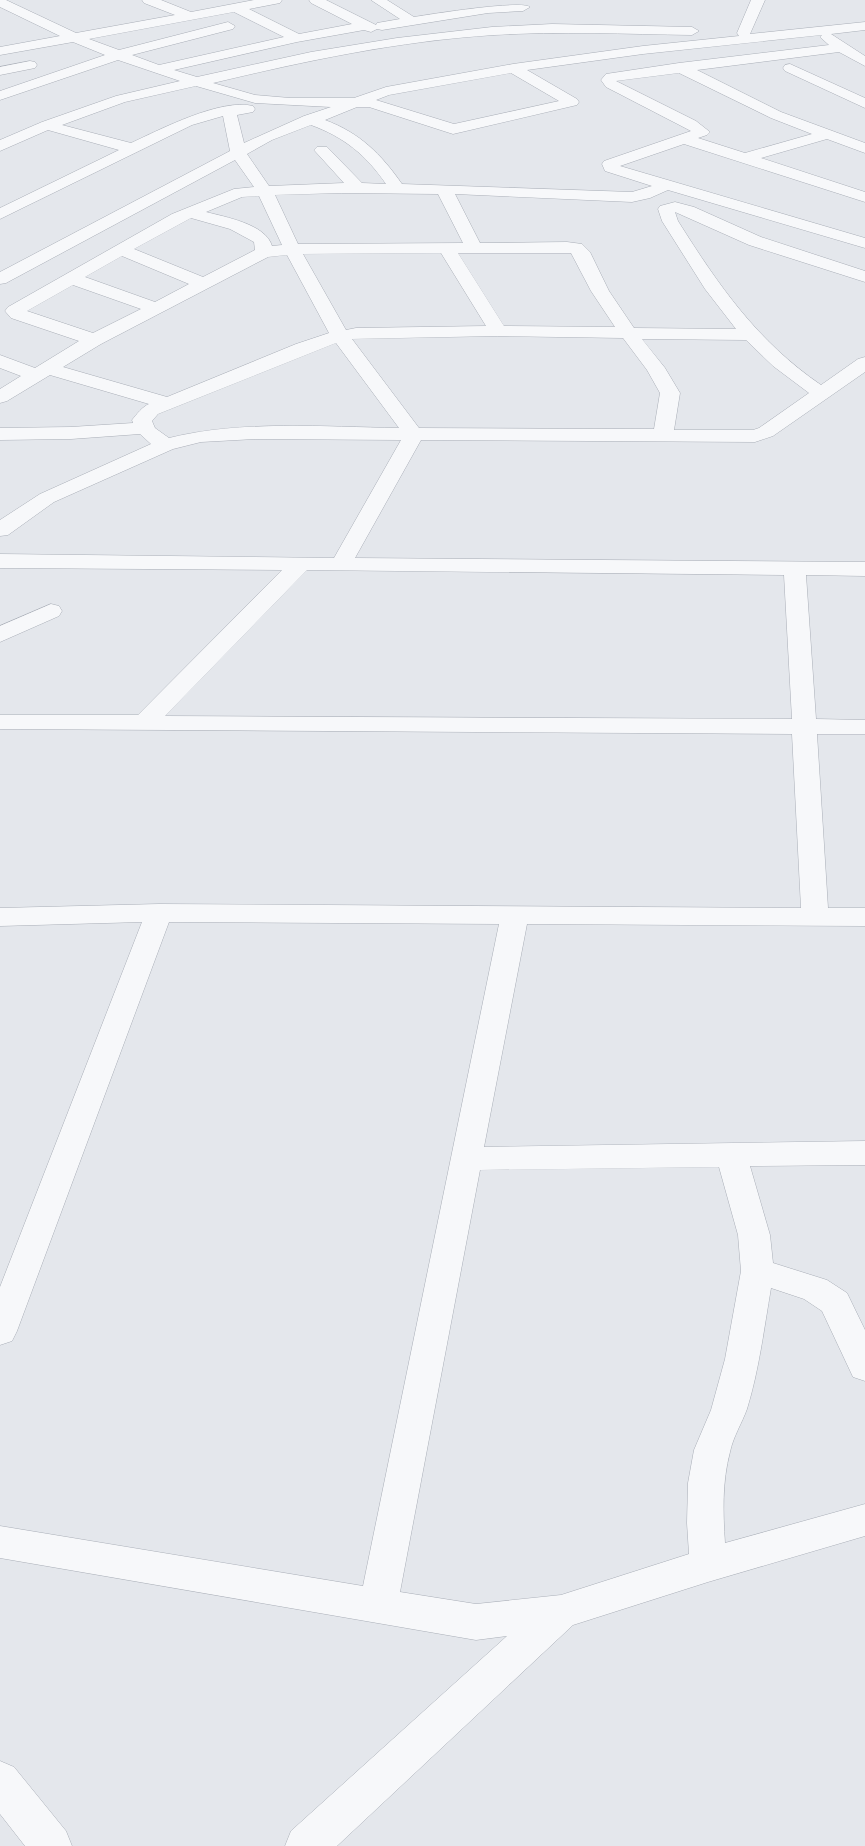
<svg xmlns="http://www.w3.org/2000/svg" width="865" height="1846" font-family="'Public Sans',sans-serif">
	<rect width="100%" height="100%" fill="#e4e7ec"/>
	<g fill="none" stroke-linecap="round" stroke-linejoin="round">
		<g stroke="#a9aeb7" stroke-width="1">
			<g id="street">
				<path d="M0,0H6L76,33L175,15L144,3L142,0H161L191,12L254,0H282L280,3L249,9L299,34L352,24L311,3L309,0H326L376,25L377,23L400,19L371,0H387L414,17C432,14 521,0 530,7L523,11L488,13L382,30L377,29L371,32L364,30L297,42L174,70L197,77L311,52L397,38L492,27L552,24L692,27L699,31L692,35C626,34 560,31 494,35C399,41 305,61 213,83L255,95L290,98H354L386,87L513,64L643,46L739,36L737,33L751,0H765L750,34L865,22V30L831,34L865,56V66L839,52L697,70L781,112L865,143V153L827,139L761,158L865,192V202L684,144L620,166L865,238V248L668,190L650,198L632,202L455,194L480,243L567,242L582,244L590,252L609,291L634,328L736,329L705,289L662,221L658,209L660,206L675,202L694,207L761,237L865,271V282L749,245L675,212L678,221C719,286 757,341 821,385L858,359L865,357V372L773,436L755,442L421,440L355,558L865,562V576L806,575L816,719L865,720V734H817L828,908H865V926L527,924L484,1147L865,1141V1165L750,1166L770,1235L773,1263L827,1280L847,1293L865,1330V1381L853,1377L822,1311L804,1299L771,1288C764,1329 759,1370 747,1409C742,1423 733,1437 730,1452C722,1482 723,1513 725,1543L865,1504V1536L708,1582L573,1625L337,1846H285L291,1831L507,1636L476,1640L0,1558V1526L363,1586L499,924L169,922L17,1331L12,1341L0,1345V1287L142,922L0,926V908L159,904L801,908L792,734L0,729V715H138L282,570L0,568V554L334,558L401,440L255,439L201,442L173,449L54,502L8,535L0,536V520L40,494L151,444L140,434L71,439L0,440V428L71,427L133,423L132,420C137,414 142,407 149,404L50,375L7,401L0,403V389L21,376L0,368V355L35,368L79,341L11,318L5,311L8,307L172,214L234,189L254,187L235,160L6,283L0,284V272L230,151L223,116L192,125L0,219V208L119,150L48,130L0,151V140L42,122L116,96L180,81L118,60L0,100V91L105,55L73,42L0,55V47L60,36L0,7ZM234,12L284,37L159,65L132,55L233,29L235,26L228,22L119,50L89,39ZM822,35L820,37L829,45L679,63L606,74L601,80L606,87L691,131L604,161L602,164L605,171L652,186L632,192L402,184C381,154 360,133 325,120L357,107H369L453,134L577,105L579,102L577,99L527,70L643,54ZM511,73L559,101L454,124L376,100L389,95ZM679,73L771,118L812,134L745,153L698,138L707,135L710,132L696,121L616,81ZM196,86L255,103L331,107L304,116L244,143L237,115L253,112L255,109L253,106C221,98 161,129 131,143L62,125L125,102ZM311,125C344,137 366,155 386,184L362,183L327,147H317L314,150L344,183L269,186L247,154L272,140ZM342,193L438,194L463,243L298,244L275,195ZM259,196L282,245L272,246C266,224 225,217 206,212L242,197ZM191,218L230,229L254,242L255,250L203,277L134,249ZM441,253L486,326L356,328L346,330L303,254ZM458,253H571L591,291L615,327L504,326ZM287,255L329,333L296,344L167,397L63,367L101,344L268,257ZM122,256L189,284L155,302L85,277ZM73,285L141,309L93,333L27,311ZM498,336L623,338L647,370L660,393L654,429L419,428L352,339ZM642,339L746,340L773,366L809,393L759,428L753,430H674L680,393L665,368ZM336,343L399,428C324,427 242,420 169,438L155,428L152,421L158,414ZM307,570L784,575L792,719L165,716ZM719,1167L738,1235L741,1271L725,1359L711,1410L694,1450L688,1483L687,1523L689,1554L561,1595L476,1604L400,1592L480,1170Z"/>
				<path d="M30,61L35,62L37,65L35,68L0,75V67Z"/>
				<path d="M790,64L865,98V108L785,71L783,68L785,65Z"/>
				<path d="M51,604L59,606L62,611L59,616L0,642V626Z"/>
				<path d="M0,1761L14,1767L66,1831L72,1846H25L0,1814Z"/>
			</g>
		</g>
		<use href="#street" fill="#f7f8fa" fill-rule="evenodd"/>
	</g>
</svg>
